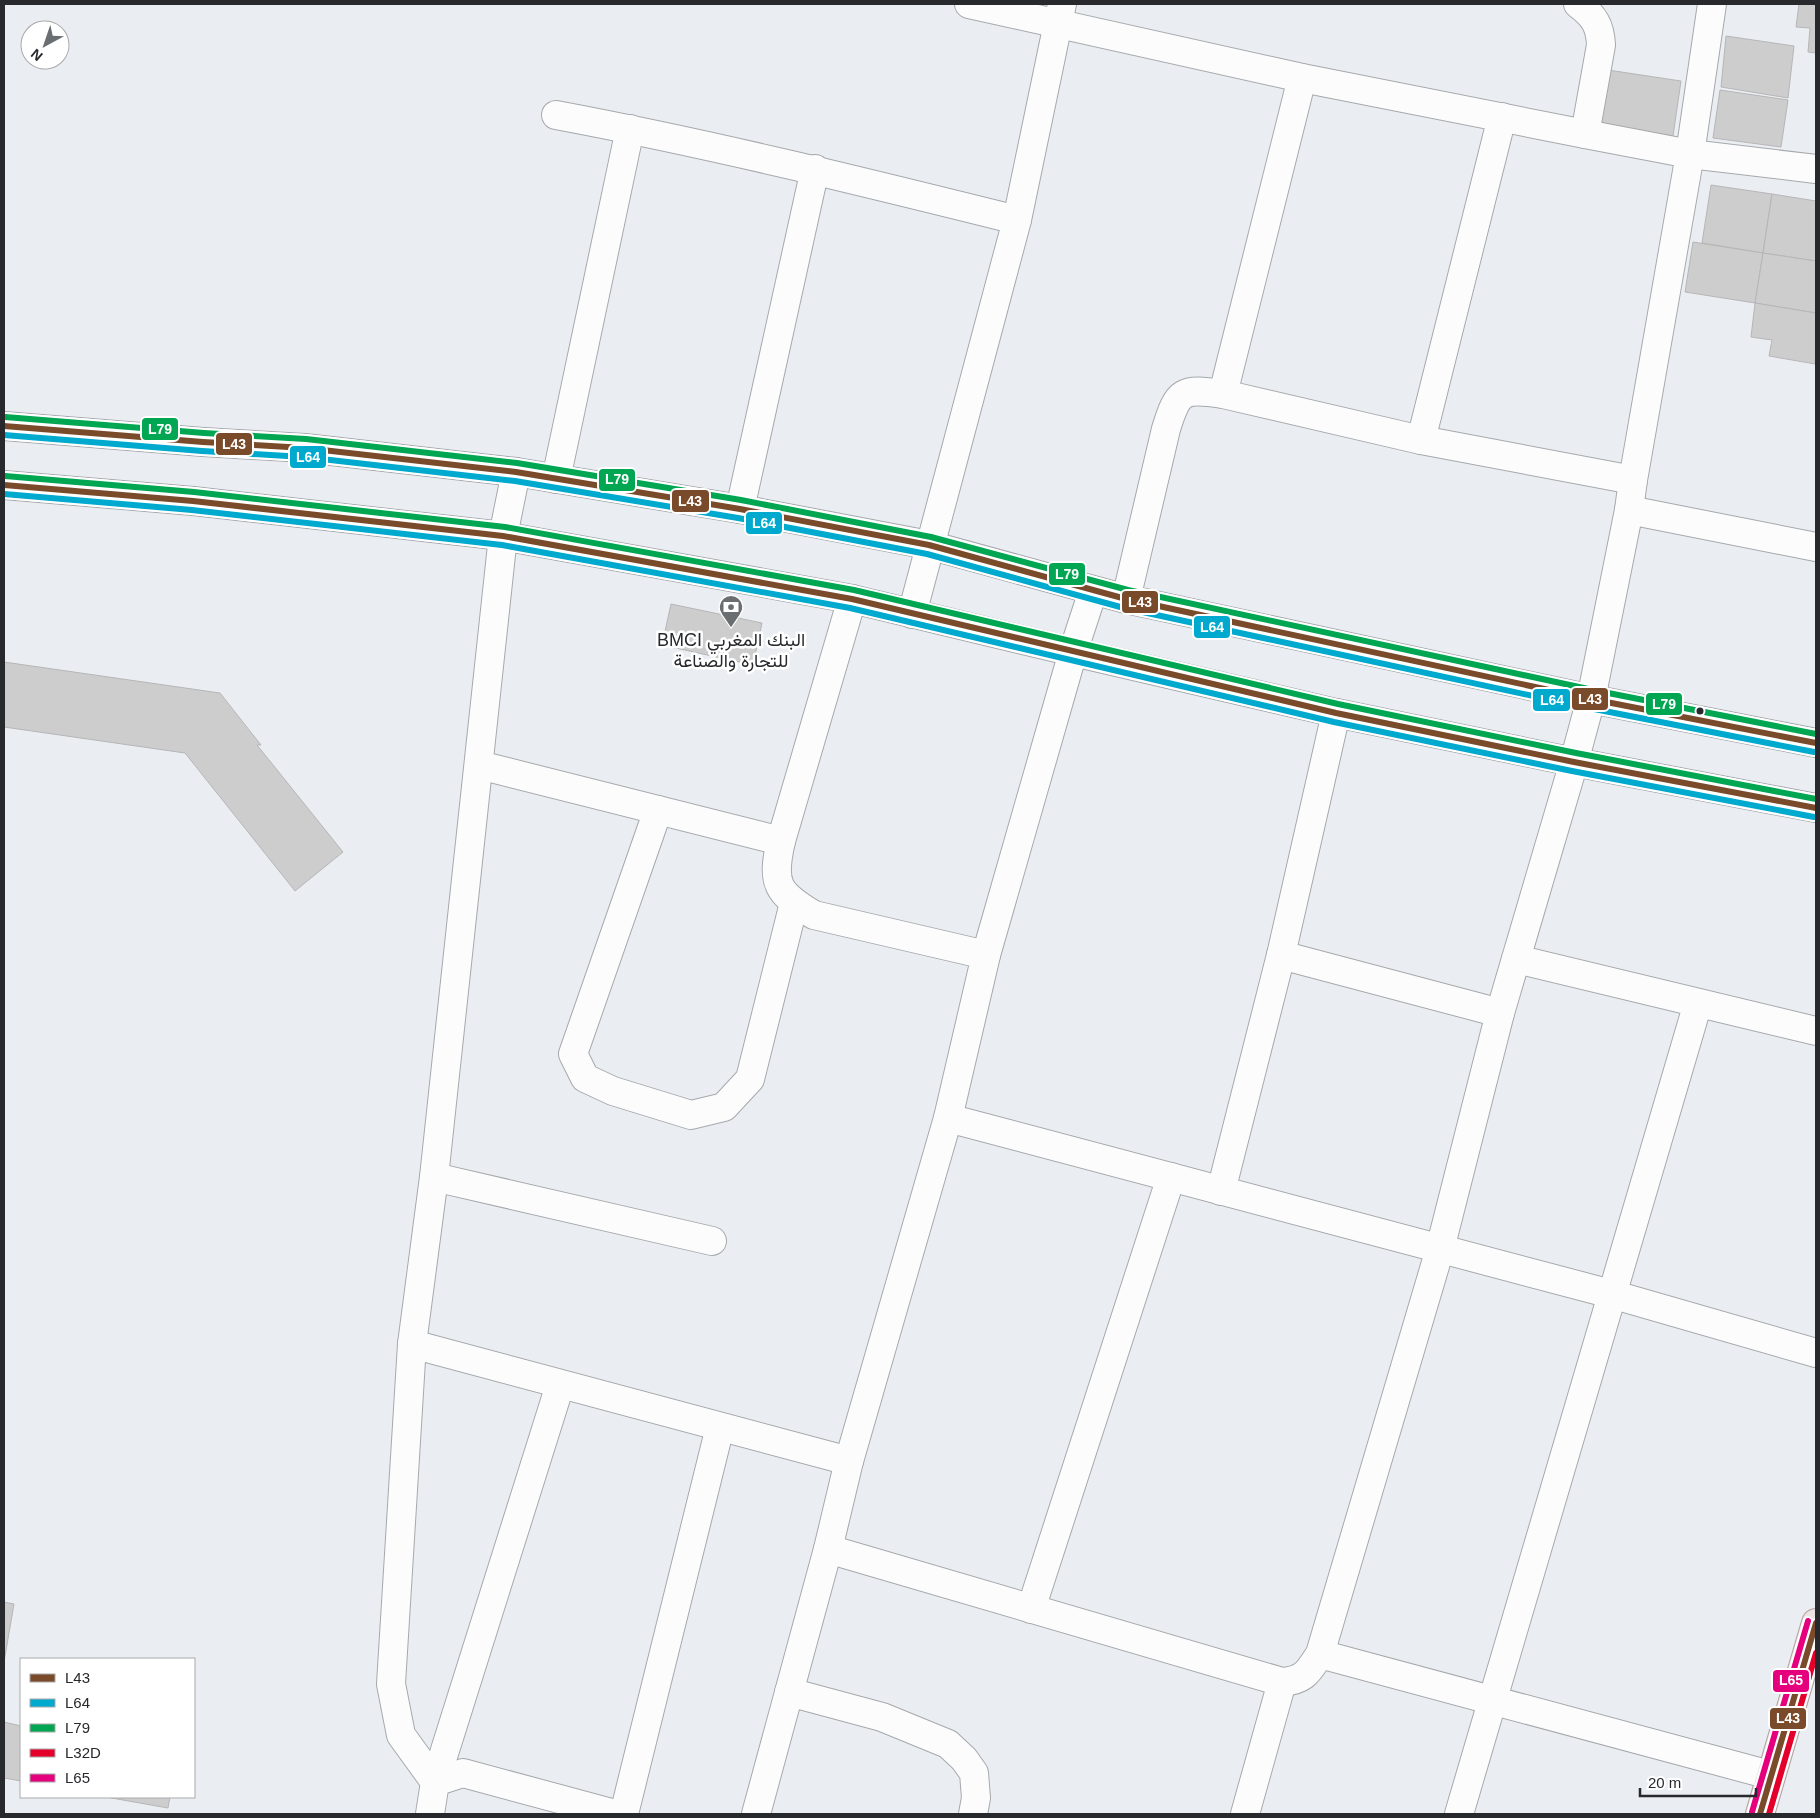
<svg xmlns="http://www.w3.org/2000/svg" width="1820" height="1818" font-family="Arial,Vazirmatn,sans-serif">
	<rect width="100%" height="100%" fill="#eaeef2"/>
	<g fill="#cdcdce" stroke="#b6b6b7">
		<path d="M1799,4H1816V53L1808,52L1810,28L1796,27Z"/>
		<path d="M1726,36L1794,46L1788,98L1721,87Z"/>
		<path d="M1608,70L1681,81L1673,136L1600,124Z"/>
		<path d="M1720,90L1788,100L1781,147L1713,138Z"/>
		<path d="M1711,185L1772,194L1763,253L1702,243Z"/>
		<path d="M1772,194L1816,201V261L1763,253Z"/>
		<path d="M1693,242L1763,253L1755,303L1685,292Z"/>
		<path d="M1763,253L1816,261V313L1755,303Z"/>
		<path d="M1755,303L1816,313V353L1815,364L1769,356L1772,340L1751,337Z"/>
		<path d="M671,604L762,623L753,665L662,645Z"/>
		<path d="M4,662L220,693L261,745H257L343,852L295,891L185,753L4,727Z"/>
		<path d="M4,1602L14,1604L4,1662Z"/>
		<path d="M4,1722L21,1726V1781L4,1778Z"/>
		<path d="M106,1797H170L168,1808Z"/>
	</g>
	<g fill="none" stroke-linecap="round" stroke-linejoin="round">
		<g stroke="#a6a9ac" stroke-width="30">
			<g id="minor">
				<path d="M969,4L1302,78L1585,134L1690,154L1816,169"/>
				<path d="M1578,4C1594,16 1600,25 1601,45L1585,134"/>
				<path d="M556,115C711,144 864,182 1017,220"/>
				<path d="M1223,394L1302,78"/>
				<path d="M4,426L203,442L305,448L516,472L740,509L929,545L1126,599L1591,699L1816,743"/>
				<path d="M1421,440L1502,117"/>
				<path d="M516,472L503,536L434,1177L412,1344L391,1684L401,1735L435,1782L463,1773L615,1814"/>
				<path d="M556,479L630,129"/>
				<path d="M4,485L193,501L503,536L852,599L1073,652L1336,713L1574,762L1816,808"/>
				<path d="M740,509L815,169"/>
				<path d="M1629,510L1816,547"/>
				<path d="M852,599L781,841C771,884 777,893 814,915L986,955"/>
				<path d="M1126,599L1166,429C1178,390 1182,388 1223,394L1421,440L1633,480"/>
				<path d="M912,614L1017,220L1062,4"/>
				<path d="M479,765L781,841"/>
				<path d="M658,810L573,1054L585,1078L613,1091L691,1115L724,1107L750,1079L794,903"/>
				<path d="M1281,955L1500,1013"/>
				<path d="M1516,959L1816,1031"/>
				<path d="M948,1118L1611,1294L1816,1353"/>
				<path d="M434,1177L712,1241"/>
				<path d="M1221,1191L1281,955L1336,713"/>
				<path d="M412,1344L849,1461"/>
				<path d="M828,1549L1282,1682C1305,1680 1308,1672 1320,1654L1440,1249L1500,1013L1574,762L1591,699L1629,510L1633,480L1690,154L1712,4"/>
				<path d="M1031,1609L1171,1177"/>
				<path d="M1320,1654L1770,1775"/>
				<path d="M789,1692L882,1717L948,1744L964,1759L974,1773L976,1798L973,1814"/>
				<path d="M430,1814L435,1782L560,1385"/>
				<path d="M624,1814L720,1427"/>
				<path d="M756,1814L828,1549L849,1461L948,1118L986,955L1073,652L1093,591"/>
				<path d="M1245,1814L1282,1682"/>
				<path d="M1459,1814L1698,1003"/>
			</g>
		</g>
		<g stroke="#b1a1a2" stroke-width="30">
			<path id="major" d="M1760,1814L1816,1623"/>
		</g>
		<use href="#minor" stroke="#fcfcfd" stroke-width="28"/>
		<use href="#major" stroke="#ede3e3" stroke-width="28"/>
		<g stroke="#fff" stroke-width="10">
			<g id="bus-1">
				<path d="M4,426L203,442L305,448L516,472L740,509L929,545L1126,599L1591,699L1816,743"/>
				<path d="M4,485L193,501L503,536L852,599L1336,713L1574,762L1816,808"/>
				<path d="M1760,1814L1816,1623"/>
			</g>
		</g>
		<g stroke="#fff" stroke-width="10">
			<g id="bus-2">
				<path d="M4,435L202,451L304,457L515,481L738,518L927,554L1124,608L1589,708L1814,752"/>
				<path d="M4,494L192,510L502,545L850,608L1334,722L1572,771L1814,817"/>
			</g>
		</g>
		<g stroke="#fff" stroke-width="10">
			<g id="bus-3">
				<path d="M5,417L204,433L306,439L517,463L741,500L931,537L1128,590L1593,690L1816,734"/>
				<path d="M5,476L194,492L505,527L854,590L1338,704L1576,753L1816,799"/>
			</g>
		</g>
		<g stroke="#fff" stroke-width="10">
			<path id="bus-4" d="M1769,1814L1816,1653"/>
		</g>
		<g stroke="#fff" stroke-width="10">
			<path id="bus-5" d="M1752,1812L1808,1621"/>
		</g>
		<use href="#bus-1" stroke="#7a4b2a" stroke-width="6"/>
		<use href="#bus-2" stroke="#00a9ce" stroke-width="6"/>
		<use href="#bus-3" stroke="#00a651" stroke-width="6"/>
		<use href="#bus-4" stroke="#e4002b" stroke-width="6"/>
		<use href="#bus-5" stroke="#e5007d" stroke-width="6"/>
	</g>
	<defs>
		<g id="bank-pin" transform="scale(1.25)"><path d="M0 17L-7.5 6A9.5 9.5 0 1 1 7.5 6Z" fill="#6b6e71" stroke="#fff"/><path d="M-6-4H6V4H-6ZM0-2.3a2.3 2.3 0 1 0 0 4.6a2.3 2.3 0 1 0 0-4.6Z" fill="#fff"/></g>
	</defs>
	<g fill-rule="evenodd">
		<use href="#bank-pin" x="731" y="607"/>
	</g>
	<circle fill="#27292c" stroke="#fff" stroke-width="2" cx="1700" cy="711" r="4.5"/>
	<g text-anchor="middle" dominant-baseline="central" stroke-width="5" stroke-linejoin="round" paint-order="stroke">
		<g font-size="18" fill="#27292c" stroke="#fff">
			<text x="731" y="640">BMCI البنك المغربي<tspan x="731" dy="21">للتجارة والصناعة</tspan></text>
		</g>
	</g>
	<g stroke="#fff" stroke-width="2">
		<rect x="141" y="417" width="38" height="24" rx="5" fill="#00a651"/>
		<rect x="215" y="432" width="38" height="24" rx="5" fill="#7a4b2a"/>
		<rect x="289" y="445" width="38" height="24" rx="5" fill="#00a9ce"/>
		<rect x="598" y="468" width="38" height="24" rx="5" fill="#00a651"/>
		<rect x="671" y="489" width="39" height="24" rx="5" fill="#7a4b2a"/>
		<rect x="745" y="511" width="38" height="24" rx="5" fill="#00a9ce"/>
		<rect x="1048" y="562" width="38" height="24" rx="5" fill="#00a651"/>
		<rect x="1121" y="590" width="38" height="24" rx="5" fill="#7a4b2a"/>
		<rect x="1193" y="615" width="38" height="24" rx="5" fill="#00a9ce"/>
		<rect x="1571" y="687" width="38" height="24" rx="5" fill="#7a4b2a"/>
		<rect x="1532" y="688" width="39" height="24" rx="5" fill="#00a9ce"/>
		<rect x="1645" y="692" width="38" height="24" rx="5" fill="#00a651"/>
		<rect x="1772" y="1669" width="38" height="24" rx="5" fill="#e5007d"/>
		<rect x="1769" y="1707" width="38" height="23" rx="5" fill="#7a4b2a"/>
	</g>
	<g font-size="14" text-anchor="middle" font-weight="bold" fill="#fff">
		<text x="160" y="434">L79</text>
		<text x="234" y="449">L43</text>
		<text x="308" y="462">L64</text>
		<text x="617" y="484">L79</text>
		<text x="690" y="506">L43</text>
		<text x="764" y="528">L64</text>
		<text x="1067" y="579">L79</text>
		<text x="1140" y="607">L43</text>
		<text x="1212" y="632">L64</text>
		<text x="1590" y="704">L43</text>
		<text x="1552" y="705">L64</text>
		<text x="1664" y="709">L79</text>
		<text x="1791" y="1685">L65</text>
		<text x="1788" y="1723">L43</text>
	</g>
	<rect width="1820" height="1818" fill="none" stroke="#27292c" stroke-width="10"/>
	<rect x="20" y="1658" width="175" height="140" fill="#ffffff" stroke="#a9a9ab"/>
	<rect x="30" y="1674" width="25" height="8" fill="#7a4b2a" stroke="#a9a9ab"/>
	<text x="65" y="1683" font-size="15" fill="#27292c">L43</text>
	<rect x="30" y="1699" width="25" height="8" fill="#00a9ce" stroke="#a9a9ab"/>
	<text x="65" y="1708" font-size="15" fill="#27292c">L64</text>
	<rect x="30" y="1724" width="25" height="8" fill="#00a651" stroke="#a9a9ab"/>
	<text x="65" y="1733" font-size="15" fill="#27292c">L79</text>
	<rect x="30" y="1749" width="25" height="8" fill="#e4002b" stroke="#a9a9ab"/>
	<text x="65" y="1758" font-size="15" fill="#27292c">L32D</text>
	<rect x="30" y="1774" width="25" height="8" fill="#e5007d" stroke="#a9a9ab"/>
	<text x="65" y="1783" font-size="15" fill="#27292c">L65</text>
	<g transform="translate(45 45) rotate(220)"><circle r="24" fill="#ffffff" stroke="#a9a9ab"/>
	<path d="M0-4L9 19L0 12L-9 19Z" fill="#6b6e71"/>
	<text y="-8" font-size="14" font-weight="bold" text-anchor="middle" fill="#27292c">N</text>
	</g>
	<path d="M1640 1788v8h116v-8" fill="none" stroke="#27292c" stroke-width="2.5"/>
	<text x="1648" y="1788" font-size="15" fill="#27292c" stroke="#ffffff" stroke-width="4" paint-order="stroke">20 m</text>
</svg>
